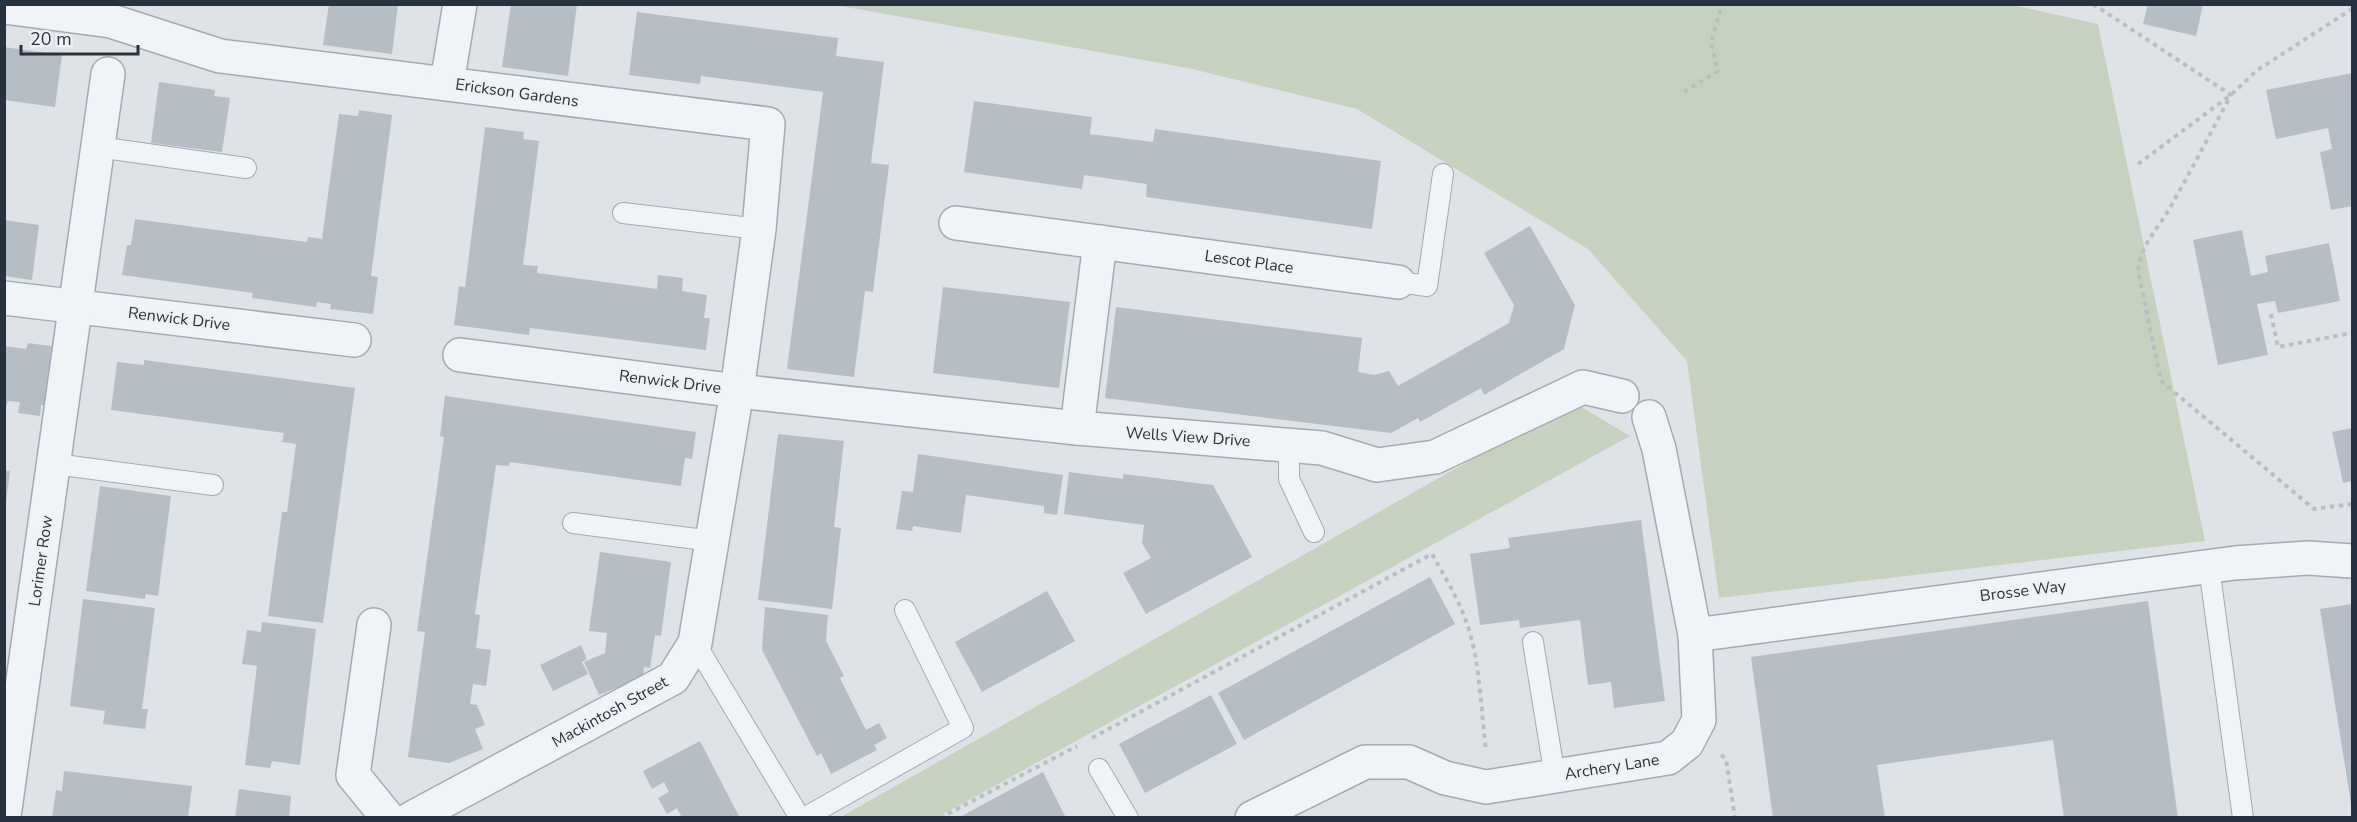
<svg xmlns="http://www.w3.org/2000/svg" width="2357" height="822" font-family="'Nunito Sans',sans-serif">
	<rect width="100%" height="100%" fill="#dfe3e8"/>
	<g fill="#c6d1c0">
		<path d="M2013,5L2098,24L2205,541L1719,598L1687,361L1588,249L1357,109L1188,68L835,5Z"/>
		<path d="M1573,402L1630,436L938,817L839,818Z"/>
	</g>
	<g fill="#b6bdc4">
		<path d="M329,4H398L392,54L323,45Z"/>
		<path d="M511,4H577L568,76L502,67Z"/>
		<path d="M2148,4H2203L2196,36L2143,24Z"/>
		<path d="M637,12L838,38L836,56L884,62L871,163L889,165L873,292L865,291L854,377L787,369L823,92L701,76L700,84L629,75Z"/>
		<path d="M4,47L62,55L55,107L4,100Z"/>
		<path d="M2352,73V206L2331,210L2320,152L2332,149L2328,128L2276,139L2266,90Z"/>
		<path d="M159,82L215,90L214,96L230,98L222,152L151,143Z"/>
		<path d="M974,101L1092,117L1090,134L1153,142L1155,129L1381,161L1372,229L1146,197L1147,184L1084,175L1082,189L964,172Z"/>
		<path d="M359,110L392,115L371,276L378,277L373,314L330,309L331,304L317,302L316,307L252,298L253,293L122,275L127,245H131L135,219L307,242L308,237L322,239L339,114L358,116Z"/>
		<path d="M485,127L524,132L523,139L539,141L523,265L538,266L537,273L657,289L658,275L683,278L682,291L707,295L704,318H710L706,350L530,328L529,335L454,325L459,286L465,287Z"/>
		<path d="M4,220L39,225L32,280L4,276Z"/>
		<path d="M1530,226L1575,305L1564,349L1484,395L1481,388L1420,422L1418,418L1391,433L1105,398L1116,307L1362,338L1358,372L1374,375L1389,371L1398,386L1509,323L1514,305L1484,253Z"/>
		<path d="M2242,230L2251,276L2268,272L2265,256L2329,243L2340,301L2278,313L2275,301L2257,304L2268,355L2218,365L2193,240Z"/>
		<path d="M943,287L1070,302L1059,388L933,373Z"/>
		<path d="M28,343L58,347L50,406L41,405L40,416L18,413L20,402L8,401L4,415V346L26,349Z"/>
		<path d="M144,360L355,388L323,623L268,616L282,512H287L296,444L282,442L284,433L111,410L117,362L144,365Z"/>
		<path d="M445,396L696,432L692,459L685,458L681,486L510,462L509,466L496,465L475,614L480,615L476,648L491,650L486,686L473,684L470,704L477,705L485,725L475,729L483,749L449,763L408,757L425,632L417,631L444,437L440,436Z"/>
		<path d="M2352,428V481L2343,483L2332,432Z"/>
		<path d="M778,434L844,441L834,527L841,528L832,609L758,600Z"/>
		<path d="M918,454L1063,475L1057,515L1044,513V506L966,495L961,533L913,526L912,531L896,529L902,491L913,492Z"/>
		<path d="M4,470L10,471L6,503H4Z"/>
		<path d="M1069,472L1123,479V474L1213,485L1252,557L1146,614L1123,573L1151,558L1142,543L1144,525L1064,514Z"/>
		<path d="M100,486L171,496L158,596L146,594L145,599L86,591Z"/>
		<path d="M1641,520L1665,701L1614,708L1611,682L1588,685L1580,620L1520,628L1519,620L1480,625L1470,554L1510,548L1508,538Z"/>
		<path d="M600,552L671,562L661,636L655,635L650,668L644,667L643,677L599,695L584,662L605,653L607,633L589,631Z"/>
		<path d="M1430,577L1455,624L1244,740L1218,693Z"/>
		<path d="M1047,591L1075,641L982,692L955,642Z"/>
		<path d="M83,599L155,608L142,709H148L145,729L103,724L105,711L70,706Z"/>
		<path d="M2148,601L2178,818H2064L2053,740L1877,765L1885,818H1773L1751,657Z"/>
		<path d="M2352,604V804H2351L2320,609Z"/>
		<path d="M765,607L828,615L826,641L844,676L840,678L866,730L879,723L887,738L874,745L877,750L831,774L821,753L817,756L762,650Z"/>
		<path d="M262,622L316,629L300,765L272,761L270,768L245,765L257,666L242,664L247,630L261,632Z"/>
		<path d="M581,645L587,659L580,663L582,662L588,674L553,691L540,665Z"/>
		<path d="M1211,695L1237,744L1145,793L1119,744Z"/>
		<path d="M700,741L714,768L740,818H682L677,808L667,814L658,798L669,792L664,782L652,789L643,771Z"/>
		<path d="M64,771L192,786L188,818H52L56,790L62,791Z"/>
		<path d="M1043,772L1066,818H958Z"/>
		<path d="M239,789L291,796L289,818H235Z"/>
	</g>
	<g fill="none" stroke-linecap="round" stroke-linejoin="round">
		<g stroke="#a4aab2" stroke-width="22">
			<g id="lane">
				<path d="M98,147L246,168"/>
				<path d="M623,213L759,229"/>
				<path d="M1398,282L1427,286L1443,174"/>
				<path d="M1289,445V479L1314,532"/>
				<path d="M55,464L213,485"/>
				<path d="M573,523L712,541"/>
				<path d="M2209,567L2243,818"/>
				<path d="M1533,642L1555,777"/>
				<path d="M695,643L800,818"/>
				<path d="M1099,769L1128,818"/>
				<path d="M804,818L963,728L905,610"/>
			</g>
		</g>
		<g stroke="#a4aab2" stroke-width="36">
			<g id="street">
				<path d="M4,7L111,21L220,56L768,124L759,229L737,391L695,643L673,678L412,818"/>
				<path d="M447,83L460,4"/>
				<path d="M956,223L1398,282"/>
				<path d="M4,298L354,340"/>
				<path d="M460,355L737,391L1077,428L1322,448L1377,465L1435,457L1583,387L1622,396"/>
				<path d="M1077,428L1100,242"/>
				<path d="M374,625L353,775L388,818"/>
				<path d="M1695,635L2235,563L2308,558L2352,561"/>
				<path d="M4,816L108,74"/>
				<path d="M1252,818L1365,762H1409L1445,778L1486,787L1668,758L1687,743L1699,720L1695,635L1659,449L1649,417"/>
			</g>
		</g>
		<g stroke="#b9bec2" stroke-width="4" stroke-dasharray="4.5 4.5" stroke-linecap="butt">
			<path d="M2093,4L2231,95C2211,132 2192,169 2171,206C2158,230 2142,241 2138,271L2161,381L2314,509L2352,504"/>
			<path d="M1684,92L1718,71L1711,43L1722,4"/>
			<path d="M2138,164L2231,95L2256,71L2352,9"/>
			<path d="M2271,314L2278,347L2352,333"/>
			<path d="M1092,738L1432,554C1444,576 1458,598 1466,621C1480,658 1481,711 1486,750"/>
			<path d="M1721,755L1726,759L1735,818"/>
			<path d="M940,818L1077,746"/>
		</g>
		<use href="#lane" stroke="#f1f4f6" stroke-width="20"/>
		<use href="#street" stroke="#f1f4f6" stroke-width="33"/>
	</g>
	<g text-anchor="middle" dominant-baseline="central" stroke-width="5" stroke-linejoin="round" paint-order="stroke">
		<g font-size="16" fill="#28323e" stroke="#eef2f5">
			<text transform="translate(517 93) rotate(8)">Erickson Gardens</text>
			<text transform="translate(1249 262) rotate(8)">Lescot Place</text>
			<text transform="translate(179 319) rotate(7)">Renwick Drive</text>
			<text transform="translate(670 382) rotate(7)">Renwick Drive</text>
			<text transform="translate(1188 437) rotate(4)">Wells View Drive</text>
			<text transform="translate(41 561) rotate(-82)">Lorimer Row</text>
			<text transform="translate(2023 591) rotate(-7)">Brosse Way</text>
			<text transform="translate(610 712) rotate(-29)">Mackintosh Street</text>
			<text transform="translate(1612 767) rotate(-9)">Archery Lane</text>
		</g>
	</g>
	<rect width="2357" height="822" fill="none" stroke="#28323e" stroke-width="12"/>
	<path d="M21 45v9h117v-9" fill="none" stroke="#28323e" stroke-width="3"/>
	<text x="30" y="45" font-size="18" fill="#28323e" stroke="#eef2f5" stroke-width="4.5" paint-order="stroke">20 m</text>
</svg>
